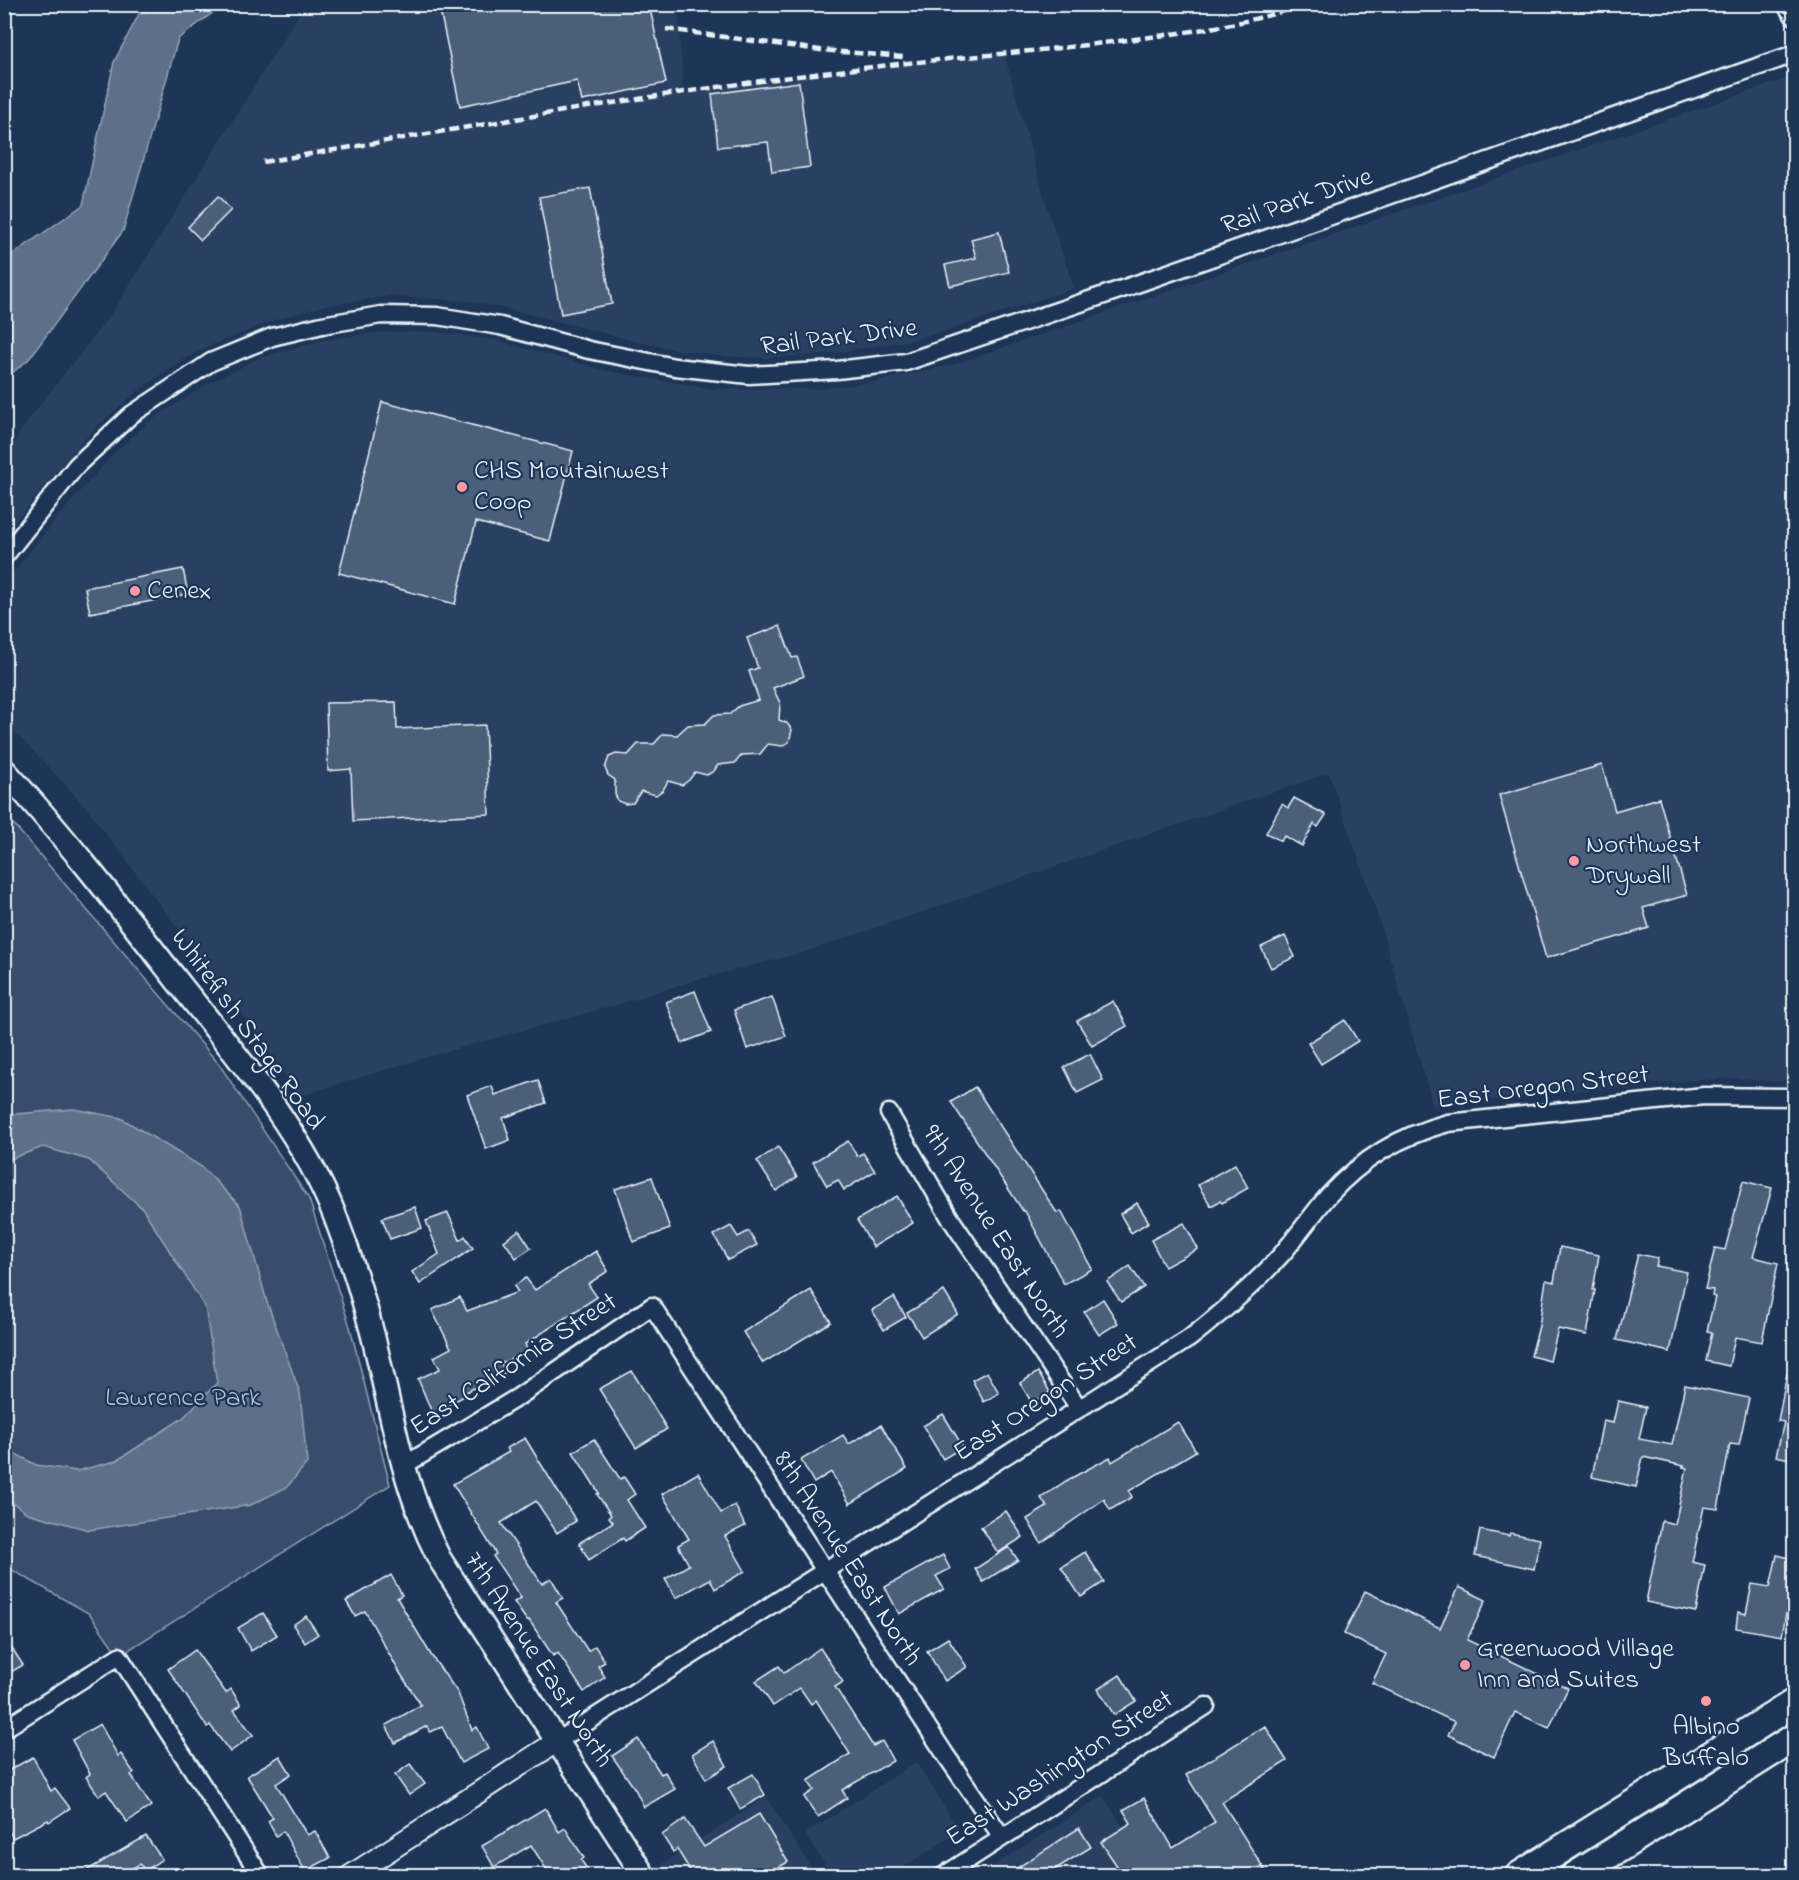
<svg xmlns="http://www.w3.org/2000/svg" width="1799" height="1880" font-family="'Indie Flower',sans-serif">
	<rect width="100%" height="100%" fill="#1d3557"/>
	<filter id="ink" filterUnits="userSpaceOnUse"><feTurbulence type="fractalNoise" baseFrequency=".0167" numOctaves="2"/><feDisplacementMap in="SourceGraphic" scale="12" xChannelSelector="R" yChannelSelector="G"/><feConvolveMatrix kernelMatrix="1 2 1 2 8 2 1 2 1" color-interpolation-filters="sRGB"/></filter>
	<g filter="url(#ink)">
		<g fill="#2a4162">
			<path d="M305,5H678L683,91L842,70L1004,53L1050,218L1074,288L956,328L912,340L829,354L767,358L717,356L646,344L525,313L468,301L390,296L322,306L278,319L207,347L173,366L138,391L98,425L66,460L5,534V456L29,419L112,313Z"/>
			<path d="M1794,76V1079L1773,1082L1736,1078L1673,1082L1433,1106L1377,913L1329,773L805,952L695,980L616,1005L423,1058L300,1096L229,996L85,806L21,738L5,724V582L74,498L116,451L147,423L209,383L260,358L324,340L381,332H436L496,340L607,371L712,389H820L874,382L956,364Z"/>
			<path d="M916,1762L960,1831L891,1875H832L805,1834Z"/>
			<path d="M1103,1796L1154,1875L978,1876Z"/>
			<path d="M766,1797L816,1875H670L662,1864Z"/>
		</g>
		<path fill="#374d6c" stroke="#909fb2" stroke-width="1.5" d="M4,813L219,1064L309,1199L350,1327L390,1485L119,1656L90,1614L5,1566Z"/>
		<g fill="#5d7089" stroke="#95a4b5" stroke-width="1.5">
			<path d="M159,4L223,5L178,39L123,231L29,359L5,379V260L83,205L114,62L139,14Z"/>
			<path d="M74,1109L121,1118L202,1167L240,1206L267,1302L300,1393L307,1463L287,1487L251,1505L89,1530L27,1513L5,1497V1448L36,1465L77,1471L116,1461L183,1418L217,1383L205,1307L143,1209L89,1160L43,1147L5,1161V1115Z"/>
		</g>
		<g fill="#495e7a" stroke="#e8f1f8" stroke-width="1.5">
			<path d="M467,4H649L666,83L582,101L577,81L460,106L440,10Z"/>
			<path d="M799,82L810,167L772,172L768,142L718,147L712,94Z"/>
			<path d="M590,188L612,304L561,314L539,197Z"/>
			<path d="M218,196L231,210L201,240L188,227Z"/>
			<path d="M999,232L1009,272L950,286L945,265L976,258L971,239Z"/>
			<path d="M382,402L573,451L550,541L476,522L455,604L339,573Z"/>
			<path d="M183,569L188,594L90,613L85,588Z"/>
			<path d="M780,626L792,658L797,657L804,676L773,688L780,703L779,720L787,723L792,730L789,742L782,746L768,744L760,754L742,755L735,763L718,765L714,771L707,775L695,772L689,780L682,785L668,781L663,790L656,795L641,791L633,803L625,804L618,801L615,794V780L608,775L605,768L609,757L616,754L628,755L638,744H654L663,734L677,735L688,725L705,724L714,715L730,714L739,706L759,700L749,671L758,668L747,638Z"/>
			<path d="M396,702L397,729L485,725L489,814L353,821L351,769L328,771L326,703Z"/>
			<path d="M1602,765L1615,811L1659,798L1687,895L1643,908L1649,928L1546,958L1499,795Z"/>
			<path d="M1294,798L1326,815L1318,827L1314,824L1302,846L1284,836L1281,841L1266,833L1282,804L1288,808Z"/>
			<path d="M1285,936L1295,957L1271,968L1261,947Z"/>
			<path d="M695,991L711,1032L682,1043L666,1002Z"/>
			<path d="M772,997L786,1036L747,1049L734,1010Z"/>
			<path d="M1113,1001L1127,1026L1092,1046L1077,1021Z"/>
			<path d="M1345,1020L1358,1041L1321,1064L1308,1043Z"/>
			<path d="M1090,1054L1103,1080L1077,1093L1064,1067Z"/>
			<path d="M538,1080L546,1103L503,1118L510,1140L486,1149L467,1095L492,1086L495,1095Z"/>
			<path d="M975,1087L1057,1213L1061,1211L1092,1269L1064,1284L1025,1211H1023L951,1102Z"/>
			<path d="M848,1141L857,1156L863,1153L875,1171L844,1190L838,1180L827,1186L813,1162Z"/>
			<path d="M778,1147L797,1177L776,1191L757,1161Z"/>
			<path d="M1235,1164L1248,1188L1222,1203L1220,1201L1211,1206L1198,1185Z"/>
			<path d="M652,1177L670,1229L633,1242L615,1189Z"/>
			<path d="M1743,1181L1772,1188L1753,1257L1778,1263L1762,1342L1735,1337L1729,1366L1706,1361L1712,1332L1707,1331L1715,1297L1712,1296L1713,1290L1705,1289L1715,1248L1725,1250Z"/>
			<path d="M897,1196L913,1223L873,1247L857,1220Z"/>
			<path d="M1137,1203L1149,1222L1131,1233L1120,1214Z"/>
			<path d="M415,1207L422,1228L390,1239L382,1218Z"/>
			<path d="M448,1213L460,1240L465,1236L473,1248L420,1284L412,1272L439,1254L426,1221Z"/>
			<path d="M1184,1223L1198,1249L1165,1267L1151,1240Z"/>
			<path d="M731,1226L738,1237L749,1231L757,1245L728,1260L714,1235Z"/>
			<path d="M519,1230L531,1248L516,1258L504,1241Z"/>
			<path d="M1560,1247L1599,1255L1593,1290H1595L1587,1335L1558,1329L1550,1361L1531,1356L1539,1326L1546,1280L1554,1282Z"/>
			<path d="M596,1251L608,1271L588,1284L597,1297L525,1344L528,1352L501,1363L505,1373L464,1393L466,1395L446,1406L447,1409L433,1415L418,1379L440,1369L434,1357L451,1348L432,1310L460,1297L467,1311L518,1292L514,1286L526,1278L535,1290Z"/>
			<path d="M1638,1254L1658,1258L1656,1266L1687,1272L1670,1352L1617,1340Z"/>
			<path d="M1130,1266L1144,1287L1121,1302L1107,1282Z"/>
			<path d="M811,1290L831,1322L763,1363L743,1332Z"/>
			<path d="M944,1291L958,1314L922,1337L907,1313Z"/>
			<path d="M894,1297L906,1317L884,1330L872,1310Z"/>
			<path d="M1103,1299L1118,1323L1099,1335L1084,1312Z"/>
			<path d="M632,1371L667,1429L636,1448L599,1389Z"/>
			<path d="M987,1372L999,1393L984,1402L972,1380Z"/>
			<path d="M1038,1372L1050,1392L1032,1403L1020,1383Z"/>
			<path d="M1787,1374L1794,1375V1460L1776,1456L1784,1422L1778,1421Z"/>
			<path d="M1685,1385L1749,1398L1739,1445L1730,1444L1718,1509L1704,1507L1692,1562L1705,1565L1696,1612L1646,1602L1662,1521L1675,1524L1687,1468L1683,1467L1684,1466L1643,1457L1636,1487L1592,1477L1603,1421L1613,1423L1618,1401L1646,1407L1639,1439L1672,1445Z"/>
			<path d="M943,1414L963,1447L943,1459L923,1426Z"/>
			<path d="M1178,1422L1196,1451L1129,1491L1132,1497L1110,1510L1104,1499L1041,1543L1027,1519L1047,1507L1041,1498L1066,1481L1110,1457L1112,1462Z"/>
			<path d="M881,1425L907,1469L850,1504L831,1472L814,1483L801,1460L843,1435L849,1444Z"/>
			<path d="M525,1438L576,1521L557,1533L536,1501L501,1523L542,1584L551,1578L563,1598L556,1602L588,1651L595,1646L605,1662L598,1666L605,1677L584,1692L558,1653L553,1656L529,1620L527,1621L514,1602L521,1598L493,1556L496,1554L453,1484L509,1452L507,1448Z"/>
			<path d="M594,1439L620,1479L624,1477L635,1494L627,1500L645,1528L625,1541L623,1538L589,1560L579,1543L613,1522L609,1517L611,1515L597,1494L599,1493L573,1452Z"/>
			<path d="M698,1473L721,1513L735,1505L745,1526L725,1536L745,1571L715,1589L710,1579L676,1598L665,1579L689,1565L678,1545L689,1539L662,1494Z"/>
			<path d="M1006,1511L1023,1537L998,1553L981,1527Z"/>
			<path d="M1480,1530L1509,1536L1510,1533L1540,1539L1534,1569L1475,1556Z"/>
			<path d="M1009,1547L1018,1560L983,1582L975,1569Z"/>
			<path d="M1085,1552L1104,1582L1081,1597L1061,1567Z"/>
			<path d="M943,1555L950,1569L936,1576L944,1589L899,1614L885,1587Z"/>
			<path d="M1777,1555L1794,1559V1603L1788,1602L1782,1636L1736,1628L1738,1612L1746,1614L1752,1584L1770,1587Z"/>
			<path d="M391,1575L402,1595L397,1598L431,1655L458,1693L472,1730L477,1727L488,1749L461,1763L442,1727L430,1732L427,1726L395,1743L386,1725L421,1705L400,1673L365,1611L355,1616L346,1601Z"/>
			<path d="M1459,1587L1486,1600L1467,1640L1568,1688L1549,1728L1515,1712L1494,1757L1448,1735L1455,1722L1372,1683L1386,1654L1344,1634L1365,1591L1440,1628Z"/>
			<path d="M263,1613L277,1635L251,1651L238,1628Z"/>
			<path d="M306,1616L318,1634L305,1643L293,1625Z"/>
			<path d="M4,1636L23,1665L4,1676Z"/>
			<path d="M948,1638L967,1667L945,1681L927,1651Z"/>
			<path d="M820,1648L843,1682L835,1687L873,1746L882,1741L893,1761L842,1790L847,1798L818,1817L804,1797L814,1790L808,1781L850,1754L816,1700L811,1704L800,1688L773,1706L756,1681L779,1666L784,1673Z"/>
			<path d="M195,1650L226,1693L231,1689L241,1705L234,1710L253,1735L230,1752L210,1725L207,1727L168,1669Z"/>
			<path d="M1120,1675L1136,1701L1114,1715L1098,1689Z"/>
			<path d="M100,1724L118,1756L121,1754L134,1773L131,1775L151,1806L127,1822L106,1791L99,1796L86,1777L90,1774L72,1740Z"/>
			<path d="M1265,1726L1287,1761L1222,1802L1268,1875H1123L1101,1842L1131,1823L1123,1810L1144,1798L1173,1848L1215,1822L1186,1775Z"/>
			<path d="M638,1739L661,1774L665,1772L675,1789L644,1807L635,1789L612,1756Z"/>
			<path d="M713,1741L727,1766L706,1779L692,1754Z"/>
			<path d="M280,1756L291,1774L276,1784L307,1835L315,1831L330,1858L305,1871L283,1831L276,1836L268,1821L273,1818L247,1776Z"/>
			<path d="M33,1757L51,1791L55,1788L70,1808L49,1822L48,1820L13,1838L4,1823V1773Z"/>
			<path d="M410,1764L425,1784L409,1795L395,1775Z"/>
			<path d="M753,1774L765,1795L740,1809L728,1788Z"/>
			<path d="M545,1808L559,1832L565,1828L584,1858L581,1860L591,1875H550L531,1845L494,1867L482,1846Z"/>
			<path d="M759,1814L788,1862L765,1875H693L677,1849L673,1852L662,1835L685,1819L704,1847Z"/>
			<path d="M1079,1828L1091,1847L1046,1875H1006Z"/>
			<path d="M146,1836L162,1859L145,1871L140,1864L119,1875H79Z"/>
		</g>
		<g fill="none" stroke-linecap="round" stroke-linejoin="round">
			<g stroke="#e8f1f8" stroke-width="21">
				<g id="minor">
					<path d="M1785,4L1794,16"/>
					<path d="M4,557L77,465L131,415L211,362L272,337L322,325L381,315L437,316L500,326L589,350L675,367L749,375L837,370L906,362L1125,288L1794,54"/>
					<path d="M889,1113L950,1218L1079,1408"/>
					<path d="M403,1466L518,1397L652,1306L945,1754L1002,1837"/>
					<path d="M4,1729L119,1656L261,1876"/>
					<path d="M556,1742L1190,1338C1223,1312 1254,1285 1282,1254C1298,1235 1312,1215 1328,1196C1362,1159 1399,1136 1448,1123L1704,1096L1794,1097"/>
					<path d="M943,1876L1206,1706"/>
				</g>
			</g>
			<g stroke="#e8f1f8" stroke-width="24">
				<path id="tertiary" d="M350,1876L556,1742"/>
			</g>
			<g stroke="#e8f1f8" stroke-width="27">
				<path id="secondary" d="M4,770C67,839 124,913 182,987C237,1056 303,1133 335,1216C353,1263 368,1312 379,1361C395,1432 406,1493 439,1558L644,1876"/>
			</g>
			<g stroke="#e8f1f8" stroke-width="32">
				<g id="trunk">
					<path d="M1519,1876L1794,1703"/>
					<path d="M1575,1876L1794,1738"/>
				</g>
			</g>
			<use href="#minor" stroke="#1d3557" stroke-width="16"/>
			<use href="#tertiary" stroke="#1d3557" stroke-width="20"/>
			<use href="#secondary" stroke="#1d3557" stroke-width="22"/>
			<use href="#trunk" stroke="#1d3557" stroke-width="27"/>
			<g stroke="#e8f1f8" stroke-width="4.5" stroke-dasharray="9 4.5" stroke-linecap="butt">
				<path d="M666,29L820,50L903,57"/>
				<path d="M263,162C455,130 646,94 839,71C932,59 1026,53 1119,41C1183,33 1245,25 1306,4"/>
			</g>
		</g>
	</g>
	<g fill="#ff9aa2" stroke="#1d3557" stroke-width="2">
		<circle cx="462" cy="487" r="6"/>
		<circle cx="135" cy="591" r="6"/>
		<circle cx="1574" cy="861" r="6"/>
		<circle cx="1465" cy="1665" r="6"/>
		<circle cx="1706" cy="1701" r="6"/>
	</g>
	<g text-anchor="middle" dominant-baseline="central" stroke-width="4.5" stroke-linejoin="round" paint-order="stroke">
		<g font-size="27" fill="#e8f1f8" stroke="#1d3557">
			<text transform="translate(1297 202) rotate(-19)">Rail Park Drive</text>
			<text transform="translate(839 338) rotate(-7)">Rail Park Drive</text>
			<text transform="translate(247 1030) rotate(54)">Whitefish Stage Road</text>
			<text transform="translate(1543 1088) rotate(-7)">East Oregon Street</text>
			<text transform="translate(995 1232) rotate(57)">9th Avenue East North</text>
			<text transform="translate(514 1365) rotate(-33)">East California Street</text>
			<text transform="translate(1046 1398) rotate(-33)">East Oregon Street</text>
			<text transform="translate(847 1559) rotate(57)">8th Avenue East North</text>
			<text transform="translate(538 1660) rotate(57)">7th Avenue East North</text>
			<text transform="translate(1060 1769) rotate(-33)">East Washington Street</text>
		</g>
		<g font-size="27" fill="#e8f1f8" stroke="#1d3557" text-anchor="start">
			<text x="474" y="471">CHS Moutainwest<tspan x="474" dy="31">Coop</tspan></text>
			<text x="147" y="591">Cenex</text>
			<text x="1586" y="845">Northwest<tspan x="1586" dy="31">Drywall</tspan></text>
			<text x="1477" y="1649">Greenwood Village<tspan x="1477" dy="31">Inn and Suites</tspan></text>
			<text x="1706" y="1727" text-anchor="middle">Albino<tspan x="1706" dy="31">Buffalo</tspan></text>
		</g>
		<g font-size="27" fill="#b3c0ce" stroke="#1d3557">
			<text x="183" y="1398">Lawrence Park</text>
		</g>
	</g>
	<rect width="1799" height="1880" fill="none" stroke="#1d3557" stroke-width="24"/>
	<rect x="12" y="12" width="1775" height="1856" fill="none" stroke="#e8f1f8" stroke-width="2" filter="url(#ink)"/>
</svg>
